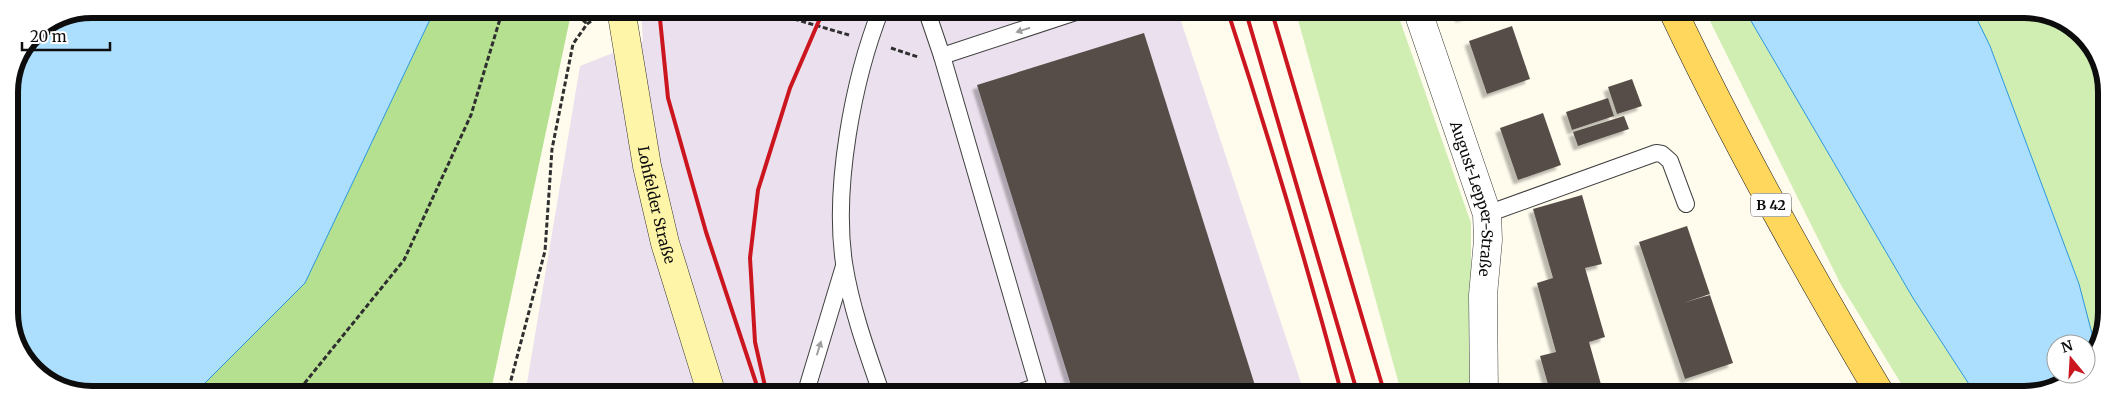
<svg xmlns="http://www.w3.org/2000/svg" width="2116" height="404" font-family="Merriweather,serif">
	<defs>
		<filter id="shadow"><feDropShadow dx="-4.5" dy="4.5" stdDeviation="1" flood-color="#0004"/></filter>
	</defs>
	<rect width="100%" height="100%" fill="#fffbed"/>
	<path fill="#ebe0ed" d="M641,9H1177L1305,395H525L580,66L643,41Z"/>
	<g fill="#d1eeb2">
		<path d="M1295,9H1396L1471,223V395H1402Z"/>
		<path d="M1704,9H1744L1913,298L1976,395H1908L1841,285Z"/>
		<path d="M1972,9L2036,10L2083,33L2106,75L2107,324L2095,345L2079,284L1990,46Z"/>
	</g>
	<path fill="#b4e090" d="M435,9H572L490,395H193L305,283Z"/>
	<g fill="#abdffd" stroke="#2a96db">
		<path d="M91,9H435L305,283L193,395H80L37,375L11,334L9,91L15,59L33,33Z"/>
		<path d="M1744,9H1972L1990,46L2079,284L2095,345L2086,362V344H2056V374L2079,375L2030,395H1976L1913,298Z"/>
	</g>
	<g fill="#574e48" filter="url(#shadow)">
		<path d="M1457,9H1485V10L1460,18Z"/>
		<path d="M1512,26L1530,79L1487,94L1469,41Z"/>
		<path d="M1144,33L1258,395H1074L977,85Z"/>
		<path d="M1632,79L1642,106L1617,114L1608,87Z"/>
		<path d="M1608,98L1614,116L1572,130L1566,112Z"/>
		<path d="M1543,113L1561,165L1518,180L1500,128Z"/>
		<path d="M1624,116L1629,129L1578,146L1573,132Z"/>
		<path d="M1582,195L1602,264L1585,268L1605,337L1589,342L1604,395H1551L1540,356L1556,352L1537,283L1553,278L1533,209Z"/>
		<path d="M1687,226L1710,294L1683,303L1710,295L1733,363L1685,379L1639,242Z"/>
	</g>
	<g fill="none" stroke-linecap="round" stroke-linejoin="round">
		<g stroke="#404040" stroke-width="18">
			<g id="lane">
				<path d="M881,9C853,80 833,187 844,263C851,308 867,352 882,395"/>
				<path d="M926,9L942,56L1085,9"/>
				<path d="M942,56L1038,386L1012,395"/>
				<path d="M1487,214L1656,153L1662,154L1670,161L1686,204"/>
				<path d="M805,395L844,266"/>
			</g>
		</g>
		<g stroke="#404040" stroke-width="29">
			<g id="street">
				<path id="s1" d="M1417,9L1487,214L1488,240L1483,295L1484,395"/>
			</g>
		</g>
		<g stroke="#2f2f2f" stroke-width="29">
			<g id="secondary">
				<path id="s2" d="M621,9L647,166L665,243L712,395"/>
			</g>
		</g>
		<g stroke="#1e1e1e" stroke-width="29">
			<path id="primary" d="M1672,9C1735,142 1806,269 1881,395"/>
		</g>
		<g stroke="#2f2f2f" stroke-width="3" stroke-dasharray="5 2.5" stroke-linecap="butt">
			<path d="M572,9L587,24"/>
			<path d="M794,19L849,35"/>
			<path d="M891,48L918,57"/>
			<path d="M295,395L404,260L471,115L503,9"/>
			<path d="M507,395L545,251L552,149L573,44L587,24L593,20"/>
		</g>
		<use href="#lane" stroke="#fff" stroke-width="16"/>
		<use href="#street" stroke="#fff" stroke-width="28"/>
		<use href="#secondary" stroke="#fff5a8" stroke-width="28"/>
		<use href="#primary" stroke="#ffd75d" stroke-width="28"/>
		<g stroke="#cb1620" stroke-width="4">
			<path d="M659,9L668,98L706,232L760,395"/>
			<path d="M1227,9C1269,137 1307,265 1342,395"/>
			<path d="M1245,9L1358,395"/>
			<path d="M1271,9L1385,395"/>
			<path d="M767,395L755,342L750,258L758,190L790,88L824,9"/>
		</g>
	</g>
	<defs><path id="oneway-solid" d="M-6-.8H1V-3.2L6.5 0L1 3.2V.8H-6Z" transform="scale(1.25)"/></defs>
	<g fill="#9e9e9e">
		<use href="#oneway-solid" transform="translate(1023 30) rotate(162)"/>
		<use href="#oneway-solid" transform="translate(819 348) rotate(-73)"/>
	</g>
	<g text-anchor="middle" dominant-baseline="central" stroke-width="5" stroke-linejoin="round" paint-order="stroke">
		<rect fill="#fff" stroke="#565656" stroke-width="1" x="1751" y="193.5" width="40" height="23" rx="4"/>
		<g font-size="14" font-weight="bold" fill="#0d0d0d">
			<text x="1771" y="205">B 42</text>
		</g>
		<g font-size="15" fill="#0d0d0d" stroke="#fff">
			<text stroke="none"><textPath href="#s1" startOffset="199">August-Lepper-Straße</textPath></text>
			<text stroke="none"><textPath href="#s2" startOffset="199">Lohfelder Straße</textPath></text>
		</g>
	</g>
	<path d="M0 0H2116V404H0ZM92 18H2024A74 74 0 0 1 2098 92V312A74 74 0 0 1 2024 386H92A74 74 0 0 1 18 312V92A74 74 0 0 1 92 18Z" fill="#fff" fill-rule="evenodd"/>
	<path fill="none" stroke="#0d0d0d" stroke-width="6" d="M92 18H2024A74 74 0 0 1 2098 92V312A74 74 0 0 1 2024 386H92A74 74 0 0 1 18 312V92A74 74 0 0 1 92 18Z"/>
	<g transform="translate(2071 359) rotate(342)"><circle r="24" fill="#ffffff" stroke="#9e9e9e"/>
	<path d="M0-4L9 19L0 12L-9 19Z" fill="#cb1620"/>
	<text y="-8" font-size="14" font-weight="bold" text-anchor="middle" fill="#0d0d0d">N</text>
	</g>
	<path d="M22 42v8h88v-8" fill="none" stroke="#0d0d0d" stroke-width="2.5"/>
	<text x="30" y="42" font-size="15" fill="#0d0d0d" stroke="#ffffff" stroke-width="4" paint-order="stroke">20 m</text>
</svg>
